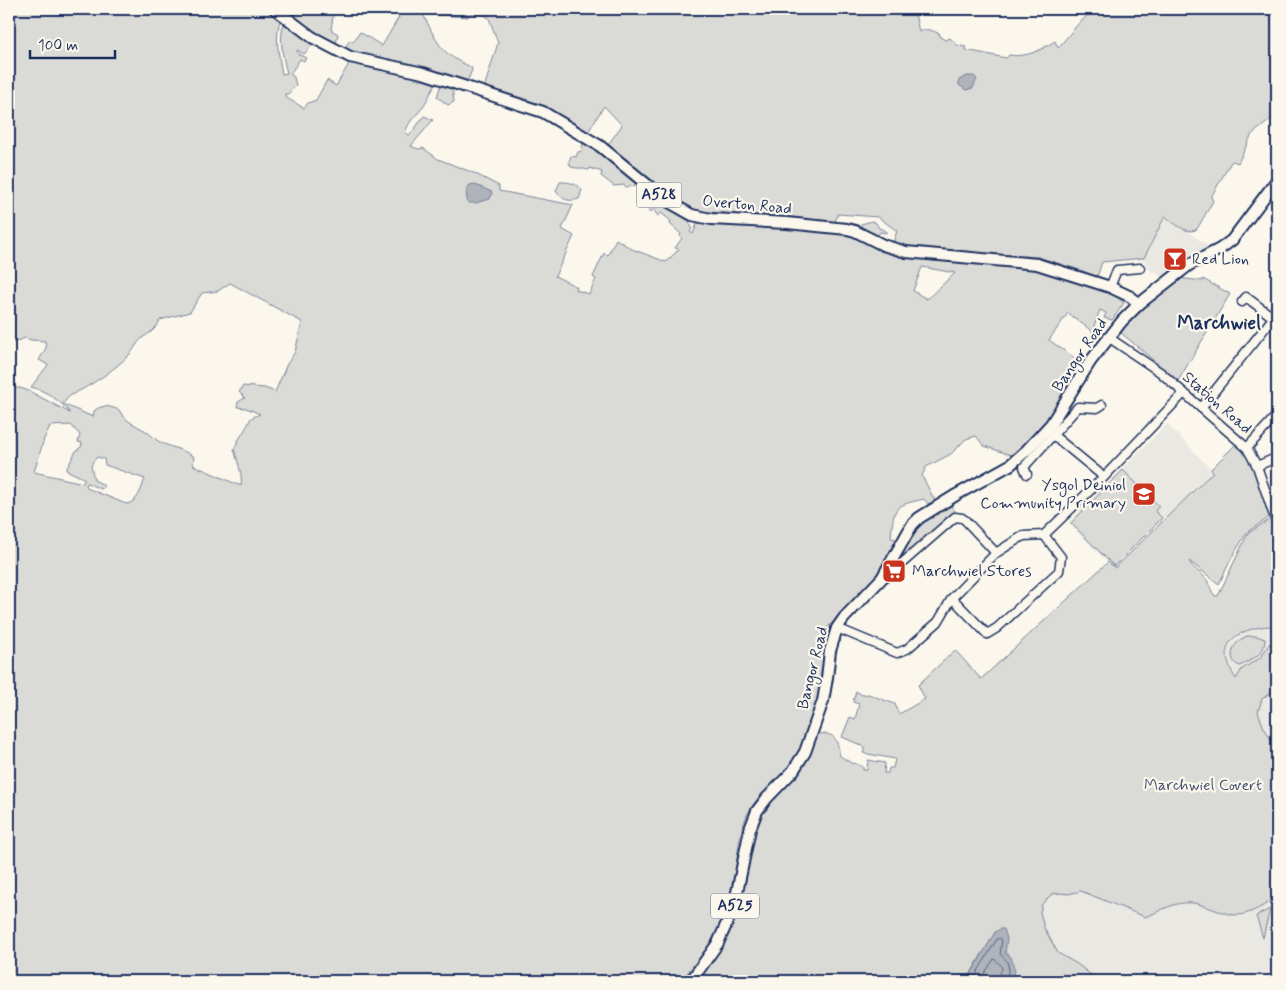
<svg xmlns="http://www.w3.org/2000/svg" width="1286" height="990" font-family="Mynerve,sans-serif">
	<rect width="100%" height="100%" fill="#fbf7ec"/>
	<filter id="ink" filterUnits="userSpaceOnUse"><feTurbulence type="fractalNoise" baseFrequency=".02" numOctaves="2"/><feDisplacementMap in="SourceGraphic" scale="10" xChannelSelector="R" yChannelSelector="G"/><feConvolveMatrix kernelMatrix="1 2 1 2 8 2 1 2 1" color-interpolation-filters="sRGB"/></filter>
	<g filter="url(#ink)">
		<g fill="#eae8e2">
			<path d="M1165,216L1211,248L1190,258L1162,280L1156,271L1152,273L1143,260Z"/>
			<path d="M1167,424L1214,472L1114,569L1068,523Z"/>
			<path d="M1269,625L1277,626V757L1233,674L1228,657L1227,649L1231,643L1245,631Z"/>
			<path d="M1047,878L1156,913L1169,905L1192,903L1238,915L1254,910L1277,897V981H943Z"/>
		</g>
		<g fill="#dadad7" stroke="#7a849a" fill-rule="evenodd">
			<path d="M9,9H270L281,18C274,36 279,55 282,74L287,73C283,59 278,34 285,22L313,44L304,54L297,50L298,54L306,58L304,61L300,59L290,74L294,77L296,86L288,94H285V97L304,108L308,103L316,100L327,80L336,86L350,62L411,73L436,82C431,92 425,106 418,113C411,120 408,124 405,133L410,135L424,116L433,120L411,146L418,149L423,148L438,159L474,173L499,186V191L573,205L562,229L574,236L555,276L577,287L576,290L589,294L596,279L593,277L604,253L608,255L616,239L632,249L666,262L679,249L675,248L682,238L680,236L681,234L670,224L671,221L661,213L658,216L655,212V209L662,204L689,221L692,228L690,232L693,234L697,224L703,222L839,231C869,241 893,261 926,256L1028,265L1106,287L1124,303L1112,320L1104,318L1106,313L1100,310L1094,326L1100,328L1101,331L1091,343L1088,341L1093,332L1068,313L1049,340L1083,364V367L1053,412L1014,456L984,446L976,436L966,439L951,454L926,467L922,476L935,501L928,504L924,499C893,506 894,506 891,538L896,539L883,568L872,582L823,632C825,671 819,703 804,739C801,746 798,754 794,760C781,780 757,793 747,815C737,838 737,865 733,890C725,926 704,954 680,981H9V388H20L29,391L70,413C62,402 45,390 31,387L48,365L39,360L46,348L45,341L31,340L25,338L12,343L9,347ZM922,267L955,273L927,299L913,291ZM230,283L302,322L295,352L287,364L275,392L265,388L243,386L239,392L245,398L238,402L237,407L246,408L260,414L251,418C246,430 239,437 234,449C237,460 243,475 241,486L193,465L194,457C181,448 171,448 158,441C154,438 150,434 146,431C134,424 126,422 119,410C109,406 102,404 94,411L93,417L63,404C68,396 73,394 81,390C99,380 115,369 129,355C134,350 136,344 141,339C149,333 156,330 160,320L190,312L202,293L218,291ZM71,425L80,435L78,442L82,443L81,447L76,451L66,470L85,479L83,483L34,472L44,439L50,426ZM98,457L104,459L105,465L145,479C141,489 138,503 126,504L89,489L86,486L87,483L101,489L104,487L102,484L94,480C93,470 87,464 98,457Z"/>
			<path d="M282,9H334L331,30L338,34L336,44L321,36Z"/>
			<path d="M385,9H917L915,14L919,32C926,27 933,31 940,34V37L945,40L950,38L957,45L966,47V50L1006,58L1009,55C1026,58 1041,50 1055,41L1058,48L1079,23L1095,9H1277V115L1252,134L1238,163L1233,161L1231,162L1211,197L1213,201L1197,229C1187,236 1173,222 1165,216L1144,258L1102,262L1097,277L1083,271L1038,257L924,249L893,243L897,231L878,217L838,214L835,222L696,211L677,203L607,146L622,125L604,106L588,132C555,110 523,97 484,88L498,43L489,18L482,14H469L468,17L423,14C437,42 440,54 471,67L472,70L467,82L409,63L353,54L343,50L350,40L353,42L360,32L382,46L399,17Z"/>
			<path d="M443,84L452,87L454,102L448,105L437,97L440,87Z"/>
			<path d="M583,142C595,143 630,175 639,186L625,187L624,185L614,186L601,176L602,172L590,168L589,170L571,167L569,162L571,156L576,157L578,152L582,151Z"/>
			<path d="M560,182C569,182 576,183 582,190L579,199C568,202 562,200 556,191Z"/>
			<path d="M646,193L659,202L651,212L642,201Z"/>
			<path d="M872,221L876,223L879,228L886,231V233L880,232L877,237L860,229L861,224Z"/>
			<path d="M1178,278L1203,281V279L1230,294L1178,381L1120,332L1136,310Z"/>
			<path d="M1238,442L1250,457L1273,515L1247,532L1232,557L1219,584L1189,561C1193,569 1202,573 1207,580C1210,586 1211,591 1215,596H1218L1248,533L1274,517L1277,518V626C1262,625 1231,631 1227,649C1226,658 1231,672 1236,679L1242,669L1260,658L1270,643V645L1277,646V688L1262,699L1258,712L1264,728L1277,749V897C1266,904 1252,914 1238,915C1226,916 1206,905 1193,903C1173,901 1162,911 1145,917L1081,891L1068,894L1061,893L1052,894L1042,904L1040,912L1044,928L1058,953L1077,964L1099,981H1028L1025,979L1023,981H1008L1015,971L983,952L970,975V981H696L729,932L742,893L757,822L766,804L815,734C834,732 837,737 840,756L853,764L854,763L863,767V770H867L868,760L885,763L884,773H888L889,768H893L895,759L863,753L865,747L842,737L850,717L855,719L859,704L853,702L856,691L862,695L868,694L895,704L899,714L925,699L918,685L955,650L981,679L1108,562L1115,568L1213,472L1211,469Z"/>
			<path d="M1123,470L1159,506L1155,511L1162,518L1114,566L1071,523Z"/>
			<path d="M948,502L955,511L897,565L896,564L912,529Z"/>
			<path d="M1247,636H1256L1265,639C1265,655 1252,659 1240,666C1230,663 1230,650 1237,643C1239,640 1243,638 1247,636Z"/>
			<path d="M1270,909L1263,938L1256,916Z"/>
		</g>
		<g fill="#afb3bb" stroke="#747e96">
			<path d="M967,76H974L977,79L973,88L966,90L959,85V80Z"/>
			<path d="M473,184L492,192L490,199L475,203H468C466,196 465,191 470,185Z"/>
			<path d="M1000,929H1004L1007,939L1005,953L1011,957L1015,971L1008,981H970V976L995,932Z"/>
		</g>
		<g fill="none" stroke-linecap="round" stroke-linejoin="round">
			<g stroke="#566483" stroke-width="1">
				<path d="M975,981V976L997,939L999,938L1002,940L1000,954L1007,961L1009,970L1004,981"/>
				<path d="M981,981L982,977L994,959C1008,970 999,968 998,981"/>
			</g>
			<g stroke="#1b2f5e" stroke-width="11">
				<g id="minor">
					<path d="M1110,287L1117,270L1140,268"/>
					<path d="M1242,302L1246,297L1274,318"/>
					<path d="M1108,337L1160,372L1247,448L1257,466L1274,516"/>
					<path d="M1201,408L1277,313"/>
					<path d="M1053,435L1104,477"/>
					<path d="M1247,448L1277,415"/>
					<path d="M1257,466L1271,460L1277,461"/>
					<path d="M1027,474L1024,467L1078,407L1097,408L1102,405"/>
					<path d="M900,565L955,517L962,518L965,520L996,553"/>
					<path d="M952,598L987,634L997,628L1059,571L1061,557L1044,535"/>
					<path d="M837,628L897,653L907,649L938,622L952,598L996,553L1023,536L1044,535L1104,477L1184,393"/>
				</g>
			</g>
			<g stroke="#1b2f5e" stroke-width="14">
				<g id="major">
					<path d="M275,9L312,37L350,57L423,73L543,112L600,146L667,201L692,215L711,219L787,223L847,229L855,231L883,245L906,252L1037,264L1110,287L1131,297L1139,304"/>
					<path d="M691,981L718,943L734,907L750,829L757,811L767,798L793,771L805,752L823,701L827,678L830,651L837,628L844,618L882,578L912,525L919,518L956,495L1010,465L1027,450L1051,424L1090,362L1122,321L1139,304L1189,265L1220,249L1232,240L1277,180"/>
				</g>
			</g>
			<use href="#minor" stroke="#fbf7ec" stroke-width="8"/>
			<use href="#major" stroke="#fbf7ec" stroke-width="10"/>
		</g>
	</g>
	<defs>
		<g id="bar-square" transform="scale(1.25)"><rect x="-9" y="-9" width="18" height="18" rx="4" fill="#c8321e" stroke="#fbf7ec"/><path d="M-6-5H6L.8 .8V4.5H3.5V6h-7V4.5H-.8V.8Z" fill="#fff"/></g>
		<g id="school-square" transform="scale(1.25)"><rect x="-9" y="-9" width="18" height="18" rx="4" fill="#c8321e" stroke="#fbf7ec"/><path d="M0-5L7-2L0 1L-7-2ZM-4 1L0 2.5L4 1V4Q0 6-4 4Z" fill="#fff"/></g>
		<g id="supermarket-square" transform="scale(1.25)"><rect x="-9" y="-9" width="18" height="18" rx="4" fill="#c8321e" stroke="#fbf7ec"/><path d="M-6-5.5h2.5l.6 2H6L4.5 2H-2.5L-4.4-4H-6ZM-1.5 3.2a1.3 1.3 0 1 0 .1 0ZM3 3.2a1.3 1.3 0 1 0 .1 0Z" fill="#fff"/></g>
	</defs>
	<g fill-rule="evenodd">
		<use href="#bar-square" x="1175" y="259"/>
		<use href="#school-square" x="1144" y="494"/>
		<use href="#supermarket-square" x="894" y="571"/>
	</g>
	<g text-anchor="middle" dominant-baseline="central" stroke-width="4.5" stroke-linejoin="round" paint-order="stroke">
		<g fill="#fbf7ec" stroke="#5e6b89" stroke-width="1">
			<rect x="636.5" y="182.5" width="45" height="25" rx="4"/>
			<rect x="711" y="893.5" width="48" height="25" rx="4"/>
		</g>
		<g font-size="15" font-weight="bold" fill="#1b2f5e">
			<text x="659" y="195">A528</text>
			<text x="735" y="906">A525</text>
		</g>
		<g font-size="16" fill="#1b2f5e" stroke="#fbf7ec">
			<text transform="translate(747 205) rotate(5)">Overton Road</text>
			<text transform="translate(1080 355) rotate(-56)">Bangor Road</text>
			<text transform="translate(1217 403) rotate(41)">Station Road</text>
			<text transform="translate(813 668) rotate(-76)">Bangor Road</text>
		</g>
		<g font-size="16" fill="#1b2f5e" stroke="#fbf7ec" text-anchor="start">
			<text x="1192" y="259">Red Lion</text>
			<text x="1126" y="485" text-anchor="end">Ysgol Deiniol<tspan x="1126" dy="18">Community Primary</tspan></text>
			<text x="912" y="571">Marchwiel Stores</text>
		</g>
		<g font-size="16" fill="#415176" stroke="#fbf7ec">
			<text x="1203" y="785">Marchwiel Covert</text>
		</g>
		<g font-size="19" font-weight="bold" fill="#1b2f5e" stroke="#fbf7ec">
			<text x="1219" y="323">Marchwiel</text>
		</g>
	</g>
	<rect width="1286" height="990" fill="none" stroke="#fbf7ec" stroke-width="30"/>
	<rect x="15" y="15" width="1256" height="960" fill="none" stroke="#1b2f5e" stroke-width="2" filter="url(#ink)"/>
	<path d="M30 50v8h85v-8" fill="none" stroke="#1b2f5e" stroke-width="2.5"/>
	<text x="38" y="50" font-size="15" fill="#1b2f5e" stroke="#fbf7ec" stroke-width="4" paint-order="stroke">100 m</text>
</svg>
